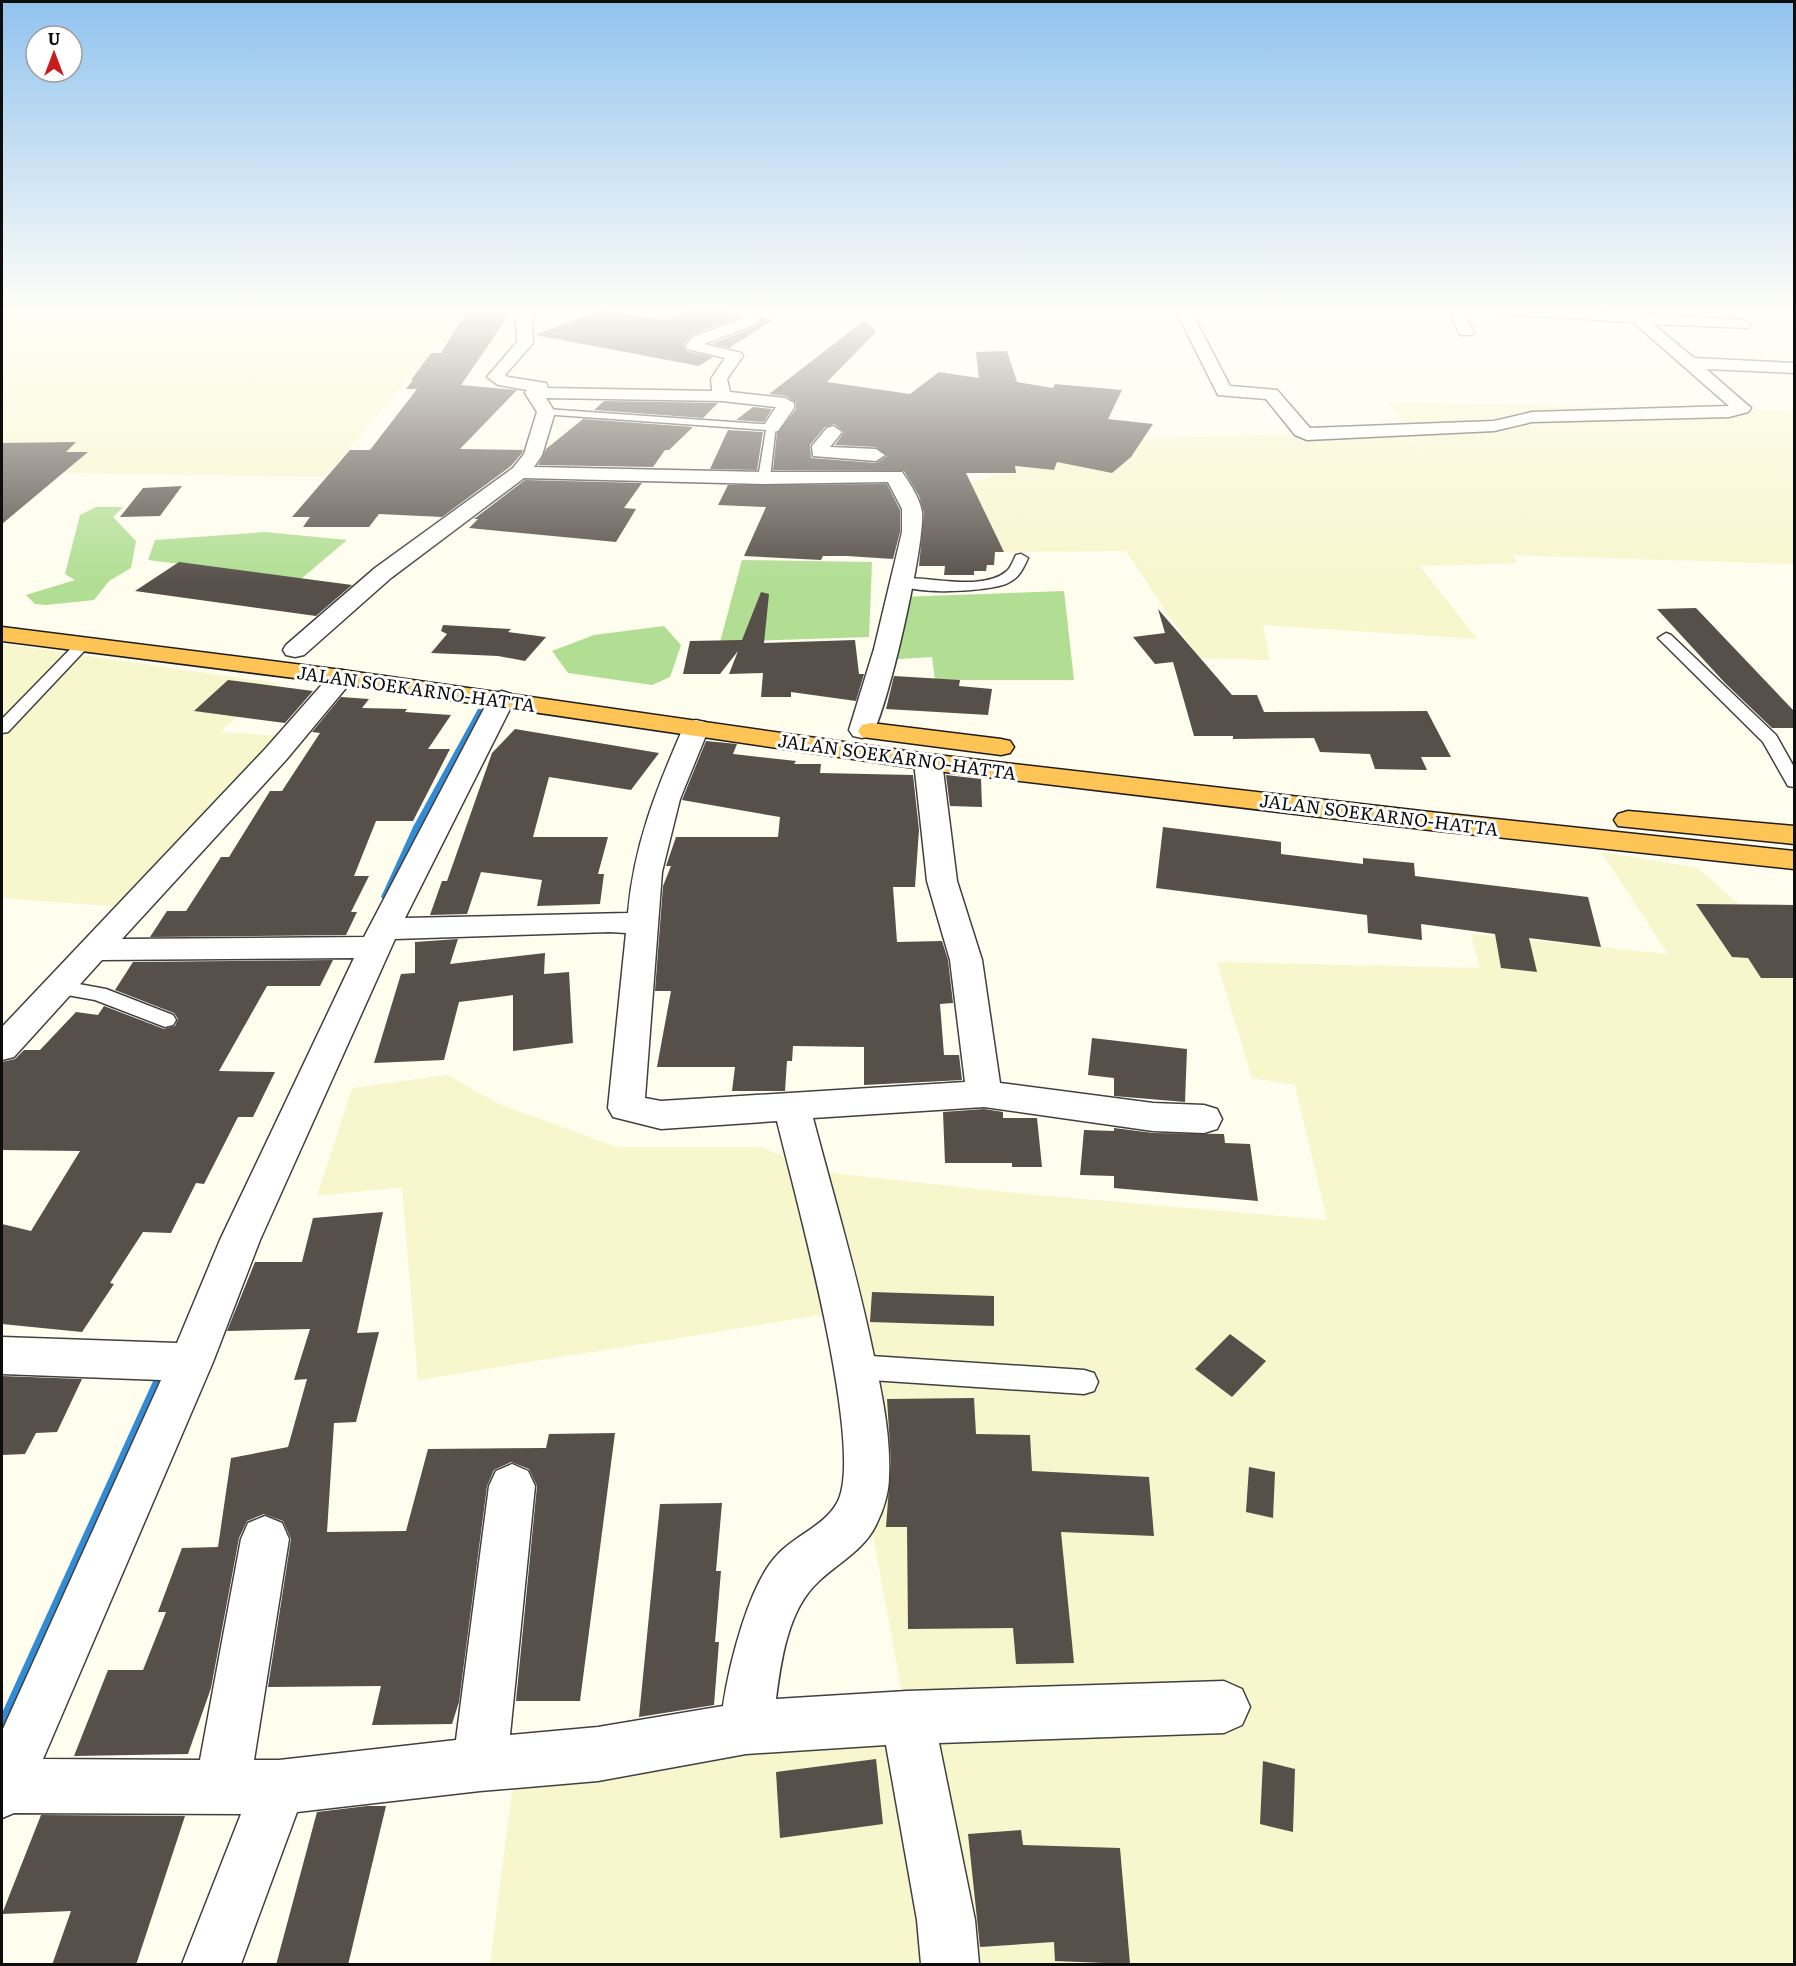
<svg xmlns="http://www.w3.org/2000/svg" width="1796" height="1966" font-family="Literata,serif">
	<rect width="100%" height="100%" fill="#fffdee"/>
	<g fill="#f7f6cc">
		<path d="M2,309H287L466,312L459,324L514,329L500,350L434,348L325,477L65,473L2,440Z"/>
		<path d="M1387,402L1794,411V564L1512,555L1518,563L1420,566L1477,639L1263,625L1270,660L1200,658L1171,619L1126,551L1004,552L965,485L1087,447L1143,439L1406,430L1428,456Z"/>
		<path d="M4,644L276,683L220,732L280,736L135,908L2,898V646Z"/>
		<path d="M1601,852L1698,868L1754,918L1794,919V1964H490L512,1791L909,1730L838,1347L821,1315L418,1380L402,1187L317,1196L352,1088L447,1075L501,1105L617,1147H760L823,1172L1014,1193L1327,1220L1295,1085L1252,1078L1217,962L1480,968L1471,934L1668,954Z"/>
	</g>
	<g fill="#b1de93">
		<path d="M96,507H123L113,517L136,541L131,568L109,581L94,600L46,605L35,604L26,595L75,580L65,574L80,515Z"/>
		<path d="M265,532L347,540L301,579L148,560L155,540Z"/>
		<path d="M742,560L872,562L869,637L720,642Z"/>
		<path d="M1064,591L1074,680H935L932,657L883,660L900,597Z"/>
		<path d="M664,626L681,645L670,677L652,685L568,673L552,651L594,635Z"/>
	</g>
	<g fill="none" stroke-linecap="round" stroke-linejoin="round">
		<g fill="#318bd6" fill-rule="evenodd">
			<path d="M478,709H481L485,711L423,827L391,897L389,899H383L381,897L413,827Z"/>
			<path d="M166,1362L171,1364L173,1368L8,1737L2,1739V1713L159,1368L161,1364Z"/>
		</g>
	</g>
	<g fill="#574f49" fill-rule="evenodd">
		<path d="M605,309L661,320L689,309H718L733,312L740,317L692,335L683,345L686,351L713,357L699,366L535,335Z"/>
		<path d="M466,312H511L461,385L517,390L460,449L523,450L522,453L511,466L442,517L379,514L369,527H303L310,517H292L350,450H370L417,389H406L413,380H411L431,353H441Z"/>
		<path d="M763,318L773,320L729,348L712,344L757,326Z"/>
		<path d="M865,320L876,332L827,382L910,394L939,372L979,378L976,352L1007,351L1017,382L1053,388L1055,384L1122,390L1108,419L1153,424L1131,457L1112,473L1057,462L1054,470L1015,466L1016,473H966L1004,552H995L994,565H987L986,571H974V575H944L945,566H919L924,513L919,496L904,471L773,470L777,433L796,409V403L786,396L769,394ZM834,424L844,432L835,445L876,447L887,456L876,463L811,458L810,445L825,427Z"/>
		<path d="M604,401L718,403L703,418L594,410Z"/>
		<path d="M753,407L772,409L764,422L736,420Z"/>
		<path d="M583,419L693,427L669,450H665L653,467L538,465L546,449Z"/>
		<path d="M728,430L763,432L757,470L710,469Z"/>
		<path d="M76,442L66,452H88L2,524V443Z"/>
		<path d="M525,480L642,483L624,508L636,509L616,542L469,528L478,519H474Z"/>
		<path d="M887,484L900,510V532L893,559L847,556H823L821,560L744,556L766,507L718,505L728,485Z"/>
		<path d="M182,486L160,516L120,517L143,488Z"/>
		<path d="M179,562L209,566L352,585L316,616L135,591Z"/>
		<path d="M761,592L769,594L764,643L855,640L859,674H864L856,701L791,692V697H761L763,673L729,674L738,651L720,674H683L690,641L742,640Z"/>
		<path d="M1696,608L1794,711V728H1772L1725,683L1657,609Z"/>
		<path d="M1158,609L1232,695H1257L1264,712L1427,711L1451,757H1421L1427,770L1375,769L1370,754L1320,752L1314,738L1233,739V736H1194L1173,662L1155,664L1133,637L1165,633Z"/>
		<path d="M443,625L511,629L508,632L546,637L525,661L498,656L431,653L447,634L441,631Z"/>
		<path d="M894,676L960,680L959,686L992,689L988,715L886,709Z"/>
		<path d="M228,680L313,691L285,723L194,711Z"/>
		<path d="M341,697L369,699L362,708L407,709L405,712L451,715L428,749H450L413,821H376L354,876H369L351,912H357L346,935L150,937L167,911H186L221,857H229L270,791H282L320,733L312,732Z"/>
		<path d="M515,729L659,753L631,790L549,777L533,837H608L598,874H604L600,904L537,906L542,880L481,872L467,914L430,915L442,881H447L492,753Z"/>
		<path d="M706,741L737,744L733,754L796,761L794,764H821L820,773L913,775L919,830L915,887H893L897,942L942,941L948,960L953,1003L940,1004L944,1055H959L962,1080L864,1085V1047L793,1046L792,1061H787L785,1091H732L735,1067H657L671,991H655L663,886L671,866H666L676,837H778L780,817L682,800Z"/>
		<path d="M946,775L981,779L982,807L950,806Z"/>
		<path d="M1163,827L1281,842V854L1363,864V858L1414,863L1415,876L1588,897L1601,947L1529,938L1537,972L1501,968L1495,934L1421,924L1422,940L1368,933L1367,915L1156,888Z"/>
		<path d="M1696,904L1794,905V978H1761L1748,958L1732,957Z"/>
		<path d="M458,939L450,964L545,953L544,974L569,972L573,1043L513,1051V995L459,1002L444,1060L374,1063L401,974L415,973V942Z"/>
		<path d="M333,960L320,986H267L219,1071L275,1072L253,1117H238L204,1184L196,1183L171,1233L143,1232L110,1283L114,1284L82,1332L2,1324V1224L31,1231L80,1151L2,1150V1062L15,1059L24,1050H40L76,1012L98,1015L104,1006L164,1029L175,1026L178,1019L174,1013L115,990L133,962Z"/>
		<path d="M1092,1038L1187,1049L1185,1102L1114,1096V1078L1088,1075Z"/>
		<path d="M984,1109L1003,1112V1118H1037L1042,1167H1012V1163H945L943,1112Z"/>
		<path d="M1114,1128L1153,1133L1224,1134L1225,1143L1250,1144L1258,1201L1114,1188V1176L1080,1175L1084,1130L1114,1131Z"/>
		<path d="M383,1212L357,1333L379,1332L356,1422L334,1423L327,1532L406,1531L428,1449L546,1448L549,1434L615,1433L580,1701H516L537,1486L529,1469L511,1462L494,1470L487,1486L459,1702L452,1724L372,1725L381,1686L268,1687L291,1539L283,1521L264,1514L247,1521L239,1538L211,1688L188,1754L74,1756L108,1670H143L166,1612H158L182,1548L218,1547L231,1458L288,1447L307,1379L294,1380L310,1329L227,1331L255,1262H302L313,1218Z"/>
		<path d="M872,1292L994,1296V1326L870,1322Z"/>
		<path d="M1230,1334L1266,1361L1232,1397L1195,1369Z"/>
		<path d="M2,1376L82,1379L57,1432L36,1433L25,1454L2,1455Z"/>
		<path d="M974,1398L976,1434L1030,1435L1032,1471L1149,1477L1154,1536L1061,1532L1074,1663L1016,1664L1013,1628L908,1629L907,1527H886L891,1461L887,1399Z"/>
		<path d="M1249,1467L1275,1472L1273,1518L1246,1512Z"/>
		<path d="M722,1503L716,1571H721L715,1642H719L714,1705L639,1717L660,1504Z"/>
		<path d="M876,1759L883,1824L780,1838L776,1772Z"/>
		<path d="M1263,1761L1295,1769L1293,1832L1260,1824Z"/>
		<path d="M367,1806H386L348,1965H276L317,1812Z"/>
		<path d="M41,1815L185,1816L136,1965H52L71,1911L2,1914Z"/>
		<path d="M1021,1830L1023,1845L1120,1848L1130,1964L1055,1961L1054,1942L980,1947L968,1834Z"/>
	</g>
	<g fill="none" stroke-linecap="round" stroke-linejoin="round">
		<g stroke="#404040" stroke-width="3">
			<g id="service">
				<path d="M546,409L776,425L770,478L764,482L758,478L766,430L542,414V410Z"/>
				<path d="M1021,554L1028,558C1023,569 1019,578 1008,583C990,592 909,596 896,582C908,569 978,596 1007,571C1011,567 1013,561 1016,555Z"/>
				<path d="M1666,633L1671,635L1776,735L1794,767V787L1788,786L1763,742L1661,641L1658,638Z"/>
				<path d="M83,639L88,641L91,644L88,647L8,732L2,733V719L78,641Z"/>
				<path d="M57,980L106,989L173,1015L176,1020L173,1025L165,1027L95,1000L50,992L46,987L50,982Z"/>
				<path d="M856,1355L1084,1370L1094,1373L1098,1382L1094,1391L1084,1394L856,1379L846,1376L842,1367L846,1358Z"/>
			</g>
		</g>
		<g stroke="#404040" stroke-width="3">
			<g id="minor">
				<path d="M521,309H536L532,320L533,343L505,375L508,377L546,383L548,388L712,391L711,379L725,358L687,349L685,346L693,337L744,318L733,309H750L761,318L756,324L704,344L741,353L743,356L727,379L730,392L785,398L794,403V408L778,431L772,432L763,427L776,407L722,401L546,398L555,412L542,455L534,467L764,472H902C909,482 921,500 922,513C925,543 888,711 871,736L862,738L853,736L849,730L874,649L902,532V509L888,482L764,484L524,478L391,578L304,655L295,657L286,655L283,650L286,645L375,568L513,468L524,454L537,412L525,393L527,390L498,385L487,377L517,342L516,320Z"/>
				<path d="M1175,309H1190L1230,386L1277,390L1310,428L1494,421L1532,412L1729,406L1633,322L1500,314L1493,309H1564L1743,320L1751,325L1748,328L1653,324L1694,358L1794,363V373L1706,369L1751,408L1748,412L1729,417L1532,422L1494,431L1307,440L1295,435L1266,399L1218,395Z"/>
				<path d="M1448,309H1462L1474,332L1472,335H1460Z"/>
				<path d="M833,426L842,432L830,447L876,449L885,455L876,461L813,456L812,446L827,428Z"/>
				<path d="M342,670L351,672L354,677L351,682L286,760L122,939L364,937L489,699L493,694L502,691L511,694L515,699L405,918L628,913C634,845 656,790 683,728L687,722L696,720L705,722L709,728L680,799L662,872L645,1098L661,1101L965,1082L950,960L927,881L914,762L918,756L928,754L938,756L942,762L957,881L982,960L1000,1083L1153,1103L1204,1105L1217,1109L1222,1119L1217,1129L1204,1133L1153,1131L984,1107L813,1118C833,1194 856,1270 872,1347C881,1389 891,1434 889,1477C889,1493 883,1511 876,1525C864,1550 838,1563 818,1582C788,1610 781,1660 776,1699L907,1691L1224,1681L1242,1689L1250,1707L1242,1725L1224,1733L939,1743L975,1920L979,1964H921L917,1920L886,1745L746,1754L598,1781L480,1791L297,1812L241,1964H182L241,1814L14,1813L2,1818V1731L161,1380L2,1374V1337L177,1343L220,1240L354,958L102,960L14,1057L2,1060V1027L266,748L333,672ZM610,932L626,933L608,1108L613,1117L661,1129L777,1121C793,1188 867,1451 837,1503C825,1525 795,1536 778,1554C749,1583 729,1665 723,1706L598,1727L510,1735L535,1486L528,1471L512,1464L496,1471L489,1486L456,1740L279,1760H254L289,1539L282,1523L265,1516L248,1523L241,1539L200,1760L43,1759L213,1362L260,1240L395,939Z"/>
			</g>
		</g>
		<g stroke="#1e1e1e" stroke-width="3">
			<g id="trunk">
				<path d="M2,627L342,670L928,754L1430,812L1794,851V869L1430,830L928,770L342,684L2,641Z"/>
				<path d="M871,723L1001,739L1010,741L1014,747L1010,753L1001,755L862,737L858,731L862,725Z"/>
				<path d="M1628,811L1794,826V844L1618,826L1614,820L1618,814Z"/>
			</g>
		</g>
		<use href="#service" fill="#fff" fill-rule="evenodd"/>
		<use href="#minor" fill="#fff" fill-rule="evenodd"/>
		<use href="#trunk" fill="#fec456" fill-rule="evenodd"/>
	</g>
	<linearGradient id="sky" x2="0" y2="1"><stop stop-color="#91c3ef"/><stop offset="0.53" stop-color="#fffef7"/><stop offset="1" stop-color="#fffef7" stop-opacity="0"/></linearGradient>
	<rect width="1796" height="584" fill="url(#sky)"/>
	<g text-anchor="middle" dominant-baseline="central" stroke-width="6" stroke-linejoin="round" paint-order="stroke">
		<g font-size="18" fill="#0d0d0d" stroke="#fff">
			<text transform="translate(416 688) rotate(8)">JALAN SOEKARNO-HATTA</text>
			<text transform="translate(897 756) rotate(8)">JALAN SOEKARNO-HATTA</text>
			<text transform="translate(1379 814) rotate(7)">JALAN SOEKARNO-HATTA</text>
		</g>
	</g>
	<rect width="1796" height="1966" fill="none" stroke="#0d0d0d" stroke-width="6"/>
	<g transform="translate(54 54)"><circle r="28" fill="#ffffff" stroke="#9e9e9e" stroke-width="1.5"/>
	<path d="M0-4.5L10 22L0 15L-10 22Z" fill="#c71d1c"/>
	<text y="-9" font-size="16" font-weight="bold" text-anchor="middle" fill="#0d0d0d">U</text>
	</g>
</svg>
